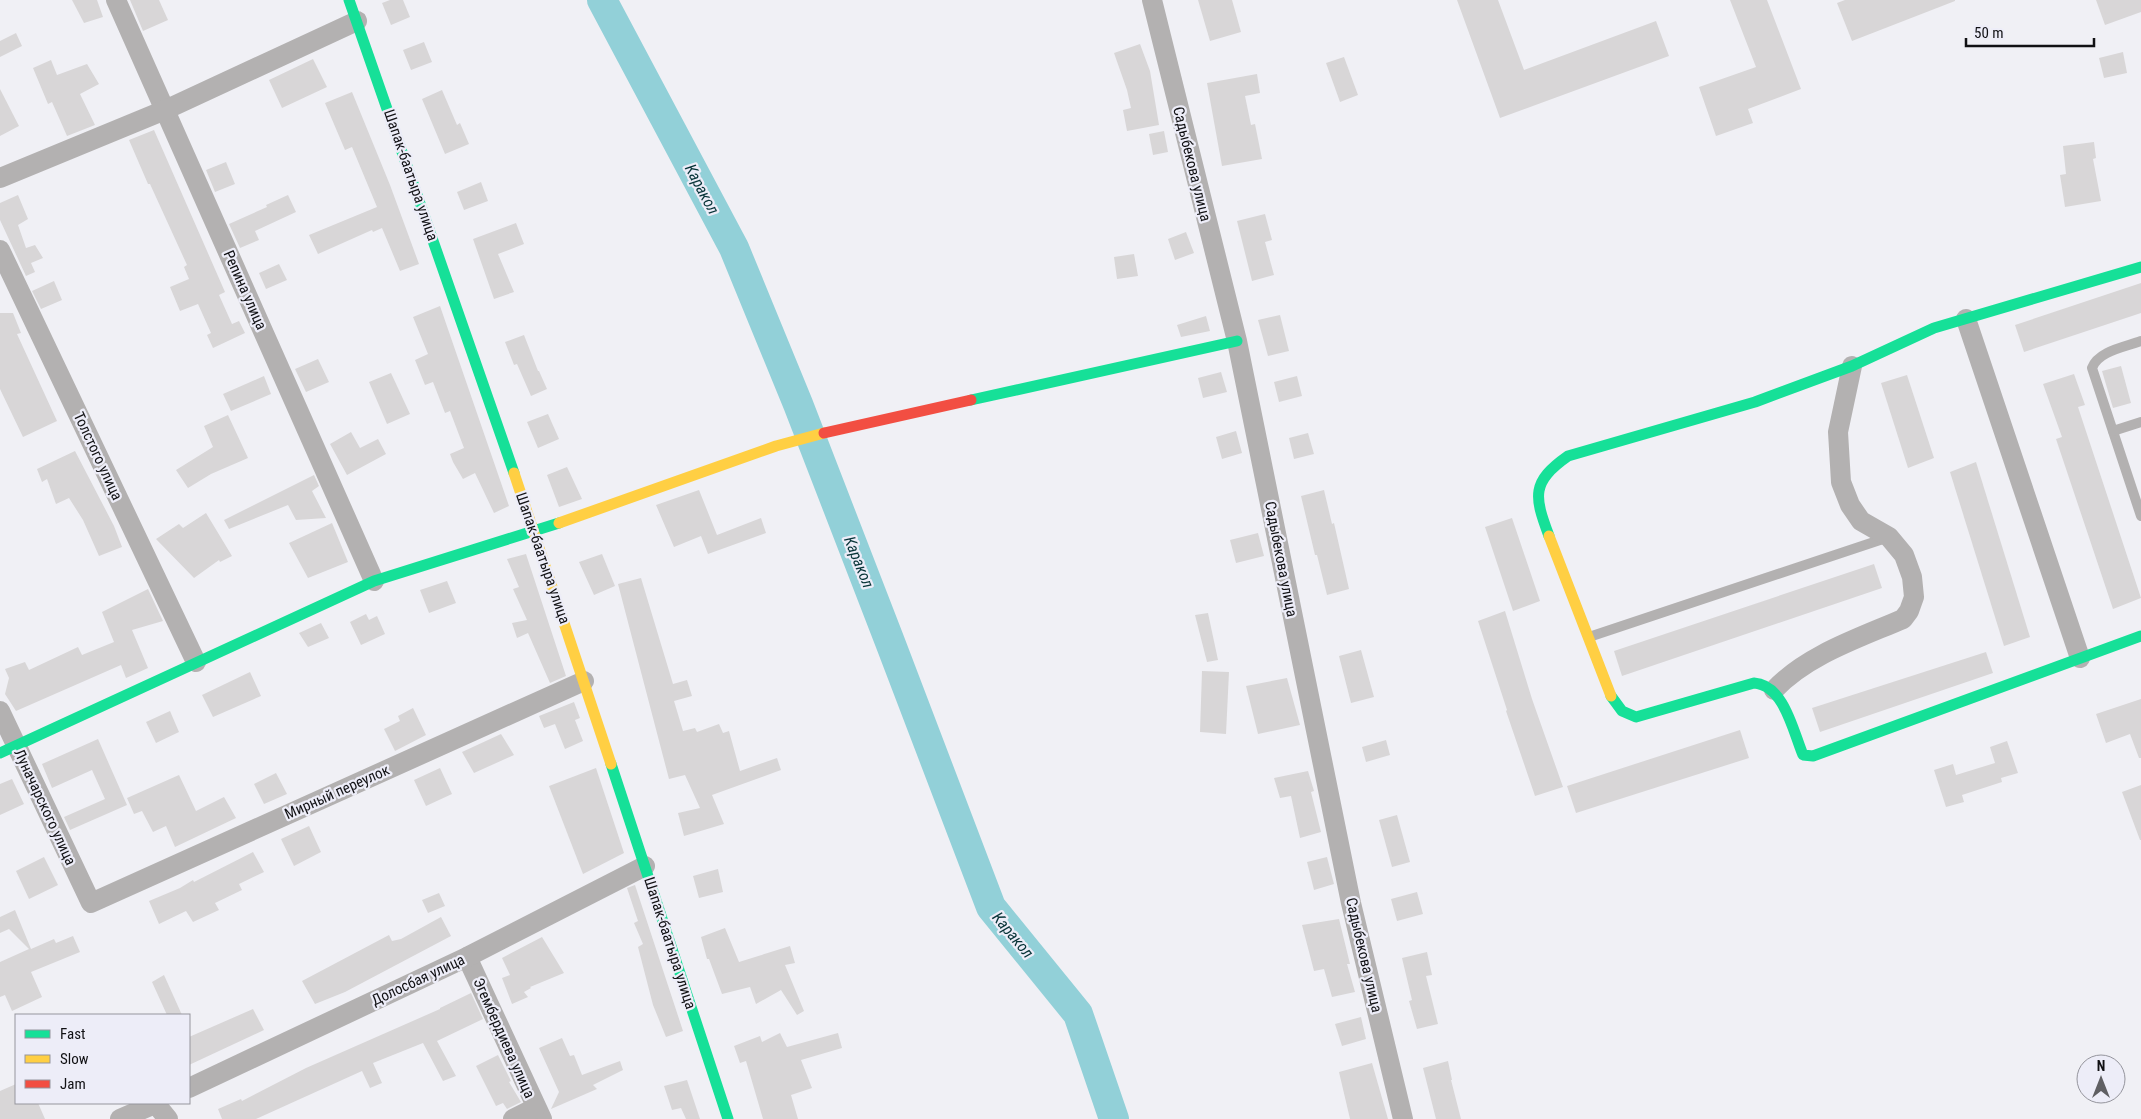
<svg xmlns="http://www.w3.org/2000/svg" width="2141" height="1119" font-family="'Roboto Condensed',sans-serif">
	<rect width="100%" height="100%" fill="#f0f0f5"/>
	<g fill="none" stroke-linecap="round" stroke-linejoin="round">
		<path stroke="#92d0d8" stroke-width="30" d="M602,0L734,248L798,404L890,642L991,907L1078,1014L1114,1119"/>
	</g>
	<g fill="#d8d6d7">
		<path d="M72,0H97L103,17L84,23Z"/>
		<path d="M130,0H159L168,20L143,31Z"/>
		<path d="M390,0H403L410,17L391,25L382,3Z"/>
		<path d="M1198,0H1232L1241,32L1210,41Z"/>
		<path d="M1457,0H1498L1524,70L1656,21L1669,56L1500,118Z"/>
		<path d="M1730,0H1767L1801,89L1748,109L1753,123L1716,136L1699,87L1756,67Z"/>
		<path d="M1845,0H1955V1L1852,41L1837,3Z"/>
		<path d="M2096,0H2141V12L2105,25Z"/>
		<path d="M16,33L22,46L0,57V41Z"/>
		<path d="M424,42L432,62L411,70L403,50Z"/>
		<path d="M1140,44L1150,71L1159,125L1127,131L1123,110L1131,108L1127,90L1114,53Z"/>
		<path d="M2123,52L2127,73L2104,78L2099,58Z"/>
		<path d="M1344,57L1358,95L1340,102L1326,63Z"/>
		<path d="M313,59L327,87L282,108L269,80Z"/>
		<path d="M51,60L57,75L87,64L99,84L80,94L95,125L67,136L52,102L48,104L33,68Z"/>
		<path d="M1257,74L1260,93L1245,96L1251,125L1255,124L1262,159L1222,166L1207,83Z"/>
		<path d="M0,89L19,126L0,136Z"/>
		<path d="M442,90L457,125L460,123L469,144L445,154L422,99Z"/>
		<path d="M352,92L390,185L419,264L400,271L382,228L373,232L372,230L318,254L309,235L377,207L352,147L345,150L325,103Z"/>
		<path d="M154,130L225,292L219,295L232,324L239,321L245,333L213,348L207,335L211,333L198,304L180,311L170,287L189,279L184,267L187,265L150,184H148L129,140Z"/>
		<path d="M1164,131L1168,152L1153,155L1149,134Z"/>
		<path d="M2094,142L2096,158L2093,159L2101,201L2065,207L2060,175L2066,174L2063,146Z"/>
		<path d="M226,162L235,184L215,192L206,170Z"/>
		<path d="M481,182L488,201L464,210L457,192Z"/>
		<path d="M18,195L28,219L18,225L26,248L35,245L43,258L31,263L35,272L26,276L0,220V203Z"/>
		<path d="M288,195L296,212L255,231L259,240L240,248L229,224L267,207L266,205Z"/>
		<path d="M1265,214L1272,240L1265,242L1274,275L1252,281L1237,221Z"/>
		<path d="M516,223L524,244L498,254L514,292L494,299L473,239Z"/>
		<path d="M1186,232L1194,253L1175,260L1168,239Z"/>
		<path d="M1134,254L1138,276L1117,279L1114,257Z"/>
		<path d="M279,264L287,280L266,289L259,273Z"/>
		<path d="M54,281L62,300L41,309L32,291Z"/>
		<path d="M2141,283V313L2024,352L2015,325Z"/>
		<path d="M440,306L509,506L494,513L475,473L463,479L453,462L450,454L464,448L450,411L445,413L433,382L425,385L415,360L428,354L413,317Z"/>
		<path d="M0,313H13L21,333L17,334L57,421L23,437L0,389Z"/>
		<path d="M1280,315L1289,351L1268,356L1258,320Z"/>
		<path d="M1206,316L1210,331L1181,337L1177,325Z"/>
		<path d="M524,335L538,371H539L547,389L531,396L517,364L514,365L505,342Z"/>
		<path d="M318,359L329,382L306,392L295,369Z"/>
		<path d="M2121,366L2131,403L2113,408L2102,371Z"/>
		<path d="M1221,372L1227,392L1203,398L1198,378Z"/>
		<path d="M391,373L410,414L387,424L369,382Z"/>
		<path d="M2074,374L2085,405L2078,407L2141,598L2113,609L2056,439L2062,437L2043,384Z"/>
		<path d="M1907,375L1934,458L1908,468L1881,383Z"/>
		<path d="M264,376L271,394L231,411L223,394Z"/>
		<path d="M1297,376L1302,396L1279,402L1274,382Z"/>
		<path d="M548,414L559,439L538,448L527,422Z"/>
		<path d="M228,415L248,458L211,474L188,488L176,470L213,447L204,426Z"/>
		<path d="M1236,431L1242,453L1222,459L1216,437Z"/>
		<path d="M351,432L360,448L378,439L386,454L347,475L330,444Z"/>
		<path d="M1308,433L1314,454L1294,459L1289,438Z"/>
		<path d="M75,451L114,526L122,547L99,556L83,520L69,498L56,504L47,479L42,482L37,469Z"/>
		<path d="M1976,462L2030,637L2004,646L1950,472Z"/>
		<path d="M567,467L582,499L559,507L547,475Z"/>
		<path d="M314,475L319,486L312,491L326,518L296,520L288,505L229,529L224,520Z"/>
		<path d="M699,490L717,535L761,518L766,533L708,554L701,536L674,547L656,505Z"/>
		<path d="M1324,490L1332,524L1334,523L1349,589L1327,595L1317,555H1315L1301,496Z"/>
		<path d="M206,513L232,556L220,562L219,560L194,578L156,539L179,524L183,528Z"/>
		<path d="M1512,518L1540,601L1513,611L1485,527Z"/>
		<path d="M332,523L348,562L308,578L289,543Z"/>
		<path d="M1258,533L1264,556L1236,563L1230,540Z"/>
		<path d="M526,554L566,676L550,683L528,633L517,638L512,623L527,620L513,589L519,587L507,559Z"/>
		<path d="M602,554L615,586L594,595L579,562Z"/>
		<path d="M1874,564L1882,588L1622,676L1614,651Z"/>
		<path d="M641,578L673,684L687,680L692,696L674,701L683,731L695,728L697,732L719,724L723,733L729,731L740,771L777,758L781,770L712,795L724,824L684,836L678,813L700,808L685,775L669,779L618,584Z"/>
		<path d="M447,581L456,603L429,613L420,590Z"/>
		<path d="M148,589L163,621L132,630L148,668L126,678L121,665L16,711L5,694L9,678L5,669L25,662L29,670L78,647L82,655L114,642L102,612Z"/>
		<path d="M1505,611L1532,699L1563,787L1535,796L1506,711L1507,710L1478,621Z"/>
		<path d="M1208,613L1218,660L1207,662L1195,615Z"/>
		<path d="M366,614L369,620L377,616L385,634L361,645L350,622Z"/>
		<path d="M321,623L329,638L308,647L299,633Z"/>
		<path d="M1361,650L1374,697L1351,703L1339,656Z"/>
		<path d="M1986,652L1993,673L1820,732L1812,708Z"/>
		<path d="M1202,671L1229,672L1226,734L1200,732Z"/>
		<path d="M250,672L261,696L213,717L202,695Z"/>
		<path d="M1287,678L1300,725L1258,734L1246,686Z"/>
		<path d="M2141,699V758H2139L2130,734L2106,743L2096,714Z"/>
		<path d="M574,702L580,718L575,720L583,741L565,749L555,724L544,728L539,716Z"/>
		<path d="M413,708L426,735L395,751L384,729L400,721L398,716Z"/>
		<path d="M170,711L179,732L156,743L146,722Z"/>
		<path d="M1740,730L1749,758L1576,813L1567,786Z"/>
		<path d="M501,734L514,755L474,773L462,752Z"/>
		<path d="M98,739L127,805L70,830L64,817L105,799L92,770L52,788L42,764Z"/>
		<path d="M1386,740L1390,755L1366,762L1362,747Z"/>
		<path d="M2007,741L2018,773L2001,778L2002,782L1962,795L1964,802L1946,807L1934,770L1953,764L1956,775L1995,763L1990,747Z"/>
		<path d="M440,768L452,794L426,806L414,780Z"/>
		<path d="M596,768L624,853L583,874L549,786Z"/>
		<path d="M1308,771L1314,791L1311,792L1321,832L1300,838L1291,796L1280,798L1274,778Z"/>
		<path d="M276,773L287,794L264,804L254,784Z"/>
		<path d="M179,775L196,811L224,797L236,818L175,847L166,826L153,832L142,811L134,814L127,798Z"/>
		<path d="M12,779L24,804L0,815V784Z"/>
		<path d="M2141,785V840H2140L2122,792Z"/>
		<path d="M1397,815L1410,862L1392,867L1379,820Z"/>
		<path d="M309,826L321,852L294,866L281,839Z"/>
		<path d="M253,852L264,872L239,884L242,890L215,903L219,910L193,922L186,911L159,924L149,901L180,888L193,880L194,882Z"/>
		<path d="M44,857L58,885L29,899L16,871Z"/>
		<path d="M1327,857L1334,884L1314,890L1307,862Z"/>
		<path d="M718,869L723,892L699,898L693,876Z"/>
		<path d="M635,885L683,1031L666,1037L653,1005L638,947L643,944L634,923L638,921L627,888Z"/>
		<path d="M1417,892L1423,914L1397,921L1391,899Z"/>
		<path d="M439,893L445,906L428,913L422,900Z"/>
		<path d="M15,910L31,949L54,939L56,943L73,936L80,952L31,972L42,997L12,1011L5,995L0,997V962L29,949L9,929L0,933V917Z"/>
		<path d="M441,917L451,936L345,992L315,1004L302,981L389,935L392,941L401,939Z"/>
		<path d="M1339,919L1350,964H1347L1355,992L1332,997L1324,969L1314,971L1302,925Z"/>
		<path d="M725,928L739,962L790,946L795,963L785,965L804,1011L797,1015L781,990L756,1004L750,987L722,994L709,959H707L701,937Z"/>
		<path d="M542,937L564,973L530,987L531,988L524,992L528,997L512,1004L502,978L510,975L502,958Z"/>
		<path d="M1427,952L1432,975L1426,976L1438,1024L1417,1029L1409,1001L1412,1000L1402,958Z"/>
		<path d="M164,975L182,1015H167L152,982Z"/>
		<path d="M471,993L483,1019L437,1041L456,1076L443,1081L423,1043L373,1063L382,1083L370,1088L362,1071L256,1119H222L218,1109L241,1099L242,1101L306,1068L440,1009V1008Z"/>
		<path d="M253,1009L264,1030L189,1065V1037Z"/>
		<path d="M1361,1017L1366,1039L1342,1046L1335,1024Z"/>
		<path d="M780,1033L787,1047L838,1033L842,1048L801,1060L812,1088L791,1095L798,1119H763L746,1061L740,1063L734,1046L760,1036L762,1042Z"/>
		<path d="M562,1038L570,1056L574,1055L582,1075L620,1061L623,1070L593,1085L597,1089L551,1109L559,1092L539,1048Z"/>
		<path d="M498,1055L511,1081L509,1082L521,1102L507,1109L503,1103L496,1106L476,1066Z"/>
		<path d="M1448,1061L1452,1080H1451L1461,1119H1436L1423,1068Z"/>
		<path d="M1372,1063L1388,1119H1350L1339,1072Z"/>
		<path d="M687,1080L700,1119H686L681,1108L672,1110L664,1086Z"/>
		<path d="M16,1084V1103H38L45,1119H0V1091Z"/>
	</g>
	<g fill="none" stroke-linecap="round" stroke-linejoin="round">
		<g stroke="#b3b1b1" stroke-width="10">
			<path d="M2141,341C2125,347 2098,351 2092,368L2141,516"/>
			<path d="M2113,431L2141,422"/>
			<path d="M1589,637L1889,537"/>
		</g>
		<g stroke="#b3b1b1" stroke-width="20">
			<path d="M116,0L374,581"/>
			<path d="M1152,0L1237,341L1351,903L1403,1119"/>
			<path d="M0,178L165,110L357,21"/>
			<path d="M0,250L196,662"/>
			<path d="M1966,319L2080,658"/>
			<path d="M1774,690C1807,655 1859,638 1903,619L1909,611L1914,597L1912,577L1904,555L1889,537L1861,521L1850,505L1841,482L1838,432L1852,366"/>
			<path d="M0,711L91,903L584,681"/>
			<path d="M467,957L542,1119"/>
			<path d="M189,1088L467,957L645,866"/>
			<path d="M155,1103L168,1119"/>
			<path d="M120,1119L157,1103"/>
			<path d="M513,1119L535,1108"/>
		</g>
		<g stroke="#16e098" stroke-width="11">
			<path d="M349,0L514,473"/>
			<path d="M971,400L1237,341"/>
			<path d="M1549,536C1534,496 1531,482 1568,456L1755,402L1852,366L1934,328L2141,267"/>
			<path d="M1611,696L1622,711L1636,717L1754,683C1784,685 1793,731 1803,755L1813,756L2141,636"/>
			<path d="M0,753L374,581L559,523"/>
			<path d="M611,764L728,1119"/>
		</g>
		<g stroke="#ffcf43" stroke-width="11">
			<path d="M514,473L611,764"/>
			<path d="M559,523L776,446L824,433"/>
			<path d="M1549,536L1611,696"/>
		</g>
		<path stroke="#f24e42" stroke-width="11" d="M824,433L971,400"/>
	</g>
	<g text-anchor="middle" dominant-baseline="central" stroke-width="4.5" stroke-linejoin="round" paint-order="stroke">
		<g font-size="15" fill="#111114" stroke="#ededf8">
			<text transform="translate(1192 164) rotate(76)">Садыбекова улица</text>
			<text transform="translate(411 175) rotate(71)">Шапак-баатыра улица</text>
			<text transform="translate(245 290) rotate(66)">Репина улица</text>
			<text transform="translate(98 456) rotate(65)">Толстого улица</text>
			<text transform="translate(543 558) rotate(71)">Шапак-баатыра улица</text>
			<text transform="translate(1281 559) rotate(79)">Садыбекова улица</text>
			<text transform="translate(337 792) rotate(-24)">Мирный переулок</text>
			<text transform="translate(45 807) rotate(65)">Луначарского улица</text>
			<text transform="translate(670 943) rotate(72)">Шапак-баатыра улица</text>
			<text transform="translate(1364 955) rotate(77)">Садыбекова улица</text>
			<text transform="translate(418 980) rotate(-25)">Долосбая улица</text>
			<text transform="translate(504 1038) rotate(66)">Эгембердиева улица</text>
		</g>
		<g font-size="16" font-style="italic" fill="#063337" stroke="#ededf8">
			<text transform="translate(702 189) rotate(62)">Каракол</text>
			<text transform="translate(859 562) rotate(68)">Каракол</text>
			<text transform="translate(1013 935) rotate(50)">Каракол</text>
		</g>
	</g>
	<rect x="15" y="1014" width="175" height="90" fill="#ededf8" stroke="#95959d"/>
	<rect x="25" y="1030" width="25" height="8" fill="#16e098" stroke="#95959d"/>
	<text x="60" y="1039" font-size="15" fill="#111114">Fast</text>
	<rect x="25" y="1055" width="25" height="8" fill="#ffcf43" stroke="#95959d"/>
	<text x="60" y="1064" font-size="15" fill="#111114">Slow</text>
	<rect x="25" y="1080" width="25" height="8" fill="#f24e42" stroke="#95959d"/>
	<text x="60" y="1089" font-size="15" fill="#111114">Jam</text>
	<g transform="translate(2101 1079)"><circle r="24" fill="#ededf8" stroke="#95959d"/>
	<path d="M0-4L9 19L0 12L-9 19Z" fill="#5f5f63"/>
	<text y="-8" font-size="14" font-weight="bold" text-anchor="middle" fill="#111114">N</text>
	</g>
	<path d="M1966 38v8h128v-8" fill="none" stroke="#111114" stroke-width="2.5"/>
	<text x="1974" y="38" font-size="15" fill="#111114" stroke="#ededf8" stroke-width="4" paint-order="stroke">50 m</text>
</svg>
